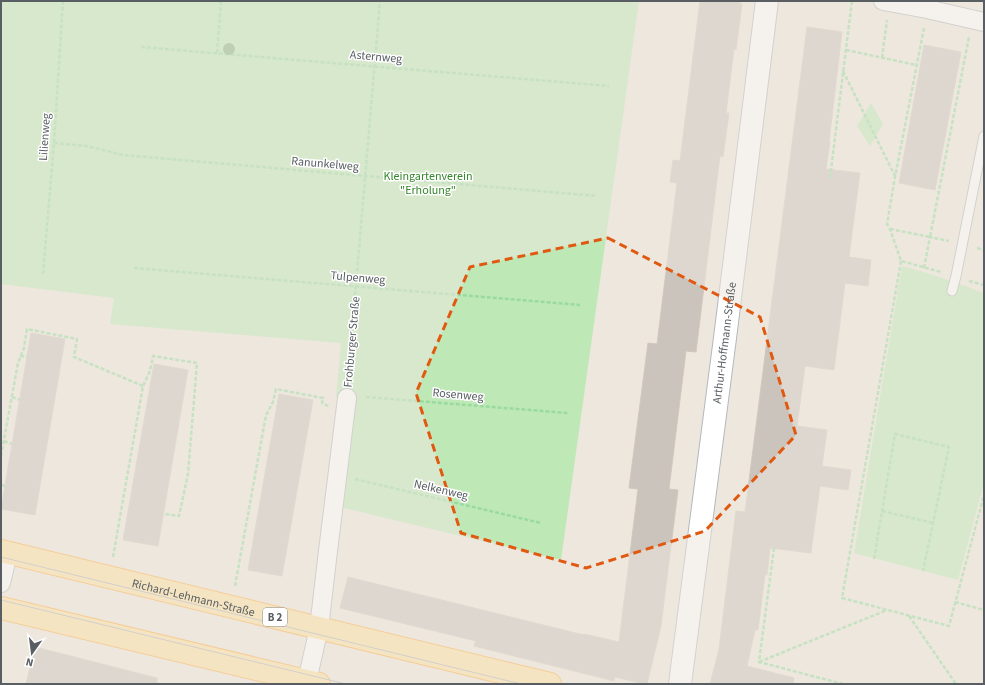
<svg xmlns="http://www.w3.org/2000/svg" width="985" height="685" font-family="'Source Sans 3',sans-serif">
	<rect width="100%" height="100%" fill="#ede7de"/>
	<g fill="#bfe8b7">
		<path d="M1,1H639L561,560L340,507L347,398L336,397L341,343L110,324L114,298L1,284Z"/>
		<path d="M871,103L883,124L870,146L857,126Z"/>
		<path d="M902,266C930,273 957,283 984,293V483L958,580L854,553Z"/>
	</g>
	<g fill="#cac4bd" stroke="#d2c8bc">
		<path d="M700,1H740V4H742L736,50L734,49L726,113H729L723,157L720,156L696,352L686,351L669,489L678,490L661,626L647,684H644L615,677L614,681L474,646L476,641L340,608L348,577L584,635V634L619,642L638,489L629,488L648,343L657,344L677,183L670,182L673,160L680,161Z"/>
		<path d="M807,27L842,32L829,142H830L826,169L860,173L849,257L871,260L868,286L845,283L834,370L805,366L797,426L827,430L822,466L851,470L848,490L820,486L811,553L770,548L767,575H765L758,630H755L747,666L794,678L793,684H710L719,649L736,511L745,512Z"/>
		<path d="M924,45L961,52L935,190L899,183Z"/>
		<path d="M31,333L65,339L35,515L1,509Z"/>
		<path d="M154,364L188,370L158,546L123,540Z"/>
		<path d="M279,394L313,400L282,576L248,570Z"/>
		<path d="M35,647L157,678V684H26Z"/>
	</g>
	<g fill="none" stroke-linecap="round" stroke-linejoin="round">
		<g stroke="#b2b7bb" stroke-width="11">
			<path id="lane" d="M952,291L956,276L984,136"/>
		</g>
		<g stroke="#b2b7bb" stroke-width="20">
			<g id="street">
				<path d="M883,1L927,9L984,22"/>
				<path d="M1,583L8,553"/>
				<path d="M307,681L319,628L328,551L347,398"/>
			</g>
		</g>
		<g stroke="#b2b8be" stroke-width="24">
			<g id="secondary">
				<path id="s1" d="M680,684L725,338L767,1"/>
			</g>
		</g>
		<g stroke="#ffad45" stroke-width="24">
			<g id="primary">
				<path id="s2" d="M1,551L550,684"/>
				<path d="M1,608L319,684"/>
			</g>
		</g>
		<g stroke="#99db9f" stroke-width="2.5" stroke-dasharray="4 2" stroke-linecap="butt">
			<path d="M924,28L895,177L887,224L890,229L901,261L941,272"/>
			<path d="M141,47L609,86"/>
			<path d="M846,50L916,65"/>
			<path d="M217,53L221,1"/>
			<path d="M882,58L887,20"/>
			<path d="M843,71L895,176"/>
			<path d="M54,143L87,146L123,155L597,196"/>
			<path d="M830,178L852,1"/>
			<path d="M890,229L930,237L969,37"/>
			<path d="M977,248L984,250"/>
			<path d="M901,261L842,598L949,626L984,495"/>
			<path d="M134,268L580,305"/>
			<path d="M924,268L930,237L949,241"/>
			<path d="M43,274L54,143L63,1"/>
			<path d="M969,281L984,285"/>
			<path d="M20,356L27,357"/>
			<path d="M348,379L380,1"/>
			<path d="M12,397L20,400"/>
			<path d="M366,397L568,413"/>
			<path d="M4,441L12,444"/>
			<path d="M1,456L18,363L24,348L27,329L77,339L74,357L143,386"/>
			<path d="M355,479L541,523"/>
			<path d="M1,485L5,486"/>
			<path d="M882,511L933,523"/>
			<path d="M774,548L759,662L843,684"/>
			<path d="M113,557L143,386L150,371L153,356L197,363L188,474L179,516L165,514"/>
			<path d="M874,559L895,434L949,447L923,571"/>
			<path d="M235,586L266,415L273,402L276,389L323,398L322,403L328,406"/>
			<path d="M955,602L984,610"/>
			<path d="M909,616L956,684"/>
			<path d="M759,662L887,610"/>
			<path d="M984,684V683"/>
		</g>
		<use href="#lane" stroke="#fff" stroke-width="9"/>
		<use href="#street" stroke="#fff" stroke-width="18"/>
		<use href="#secondary" stroke="#fff" stroke-width="22"/>
		<use href="#primary" stroke="#ffe1a1" stroke-width="22"/>
		<g stroke="#b1b2b3" stroke-width="1">
			<path d="M1,557L521,684"/>
			<path d="M1,600L346,684"/>
		</g>
	</g>
	<circle fill="#88b27c" cx="229" cy="49" r="6"/>
	<path d="M0 0H985V685H0ZM608,238L760,317L796,435L705,531L586,568L461,533L416,393L470,267Z" fill="#ede7de" fill-opacity=".55" fill-rule="evenodd"/>
	<path fill="none" stroke="#e15910" stroke-width="3" stroke-dasharray="8 5" stroke-linejoin="round" d="M608,238L760,317L796,435L705,531L586,568L461,533L416,393L470,267Z"/>
	<g text-anchor="middle" dominant-baseline="central" stroke-width="3" stroke-linejoin="round" paint-order="stroke">
		<rect fill="#fff" stroke="#8a8e91" stroke-width="1" x="263" y="608" width="24" height="18" rx="3"/>
		<g font-size="11" font-weight="bold" fill="#585e62">
			<text x="275" y="617">B 2</text>
		</g>
		<g font-size="12" fill="#585e62" stroke="#fff">
			<text transform="translate(376 57) rotate(5)">Asternweg</text>
			<text transform="translate(45 137) rotate(-86)">Lilienweg</text>
			<text transform="translate(325 164) rotate(5)">Ranunkelweg</text>
			<text transform="translate(358 278) rotate(5)">Tulpenweg</text>
			<text transform="translate(352 342) rotate(-85)">Frohburger Straße</text>
			<text stroke="none"><textPath href="#s1" startOffset="344">Arthur-Hoffmann-Straße</textPath></text>
			<text transform="translate(458 395) rotate(5)">Rosenweg</text>
			<text transform="translate(441 490) rotate(13)">Nelkenweg</text>
			<text stroke="none"><textPath href="#s2" startOffset="198">Richard-Lehmann-Straße</textPath></text>
		</g>
		<g font-size="12" fill="#35862b" stroke="#fff">
			<text x="428" y="176">Kleingartenverein<tspan x="428" dy="14">"Erholung"</tspan></text>
		</g>
	</g>
	<rect width="985" height="685" fill="none" stroke="#585e62" stroke-width="4"/>
	<g transform="translate(32 653) rotate(194)" stroke="#ffffff" stroke-width="3" paint-order="stroke">
	<path d="M0-3L7 15L0 10L-7 15Z" fill="#585e62"/>
	<text y="-6" font-size="11" font-weight="bold" text-anchor="middle" fill="#585e62">N</text>
	</g>
</svg>
